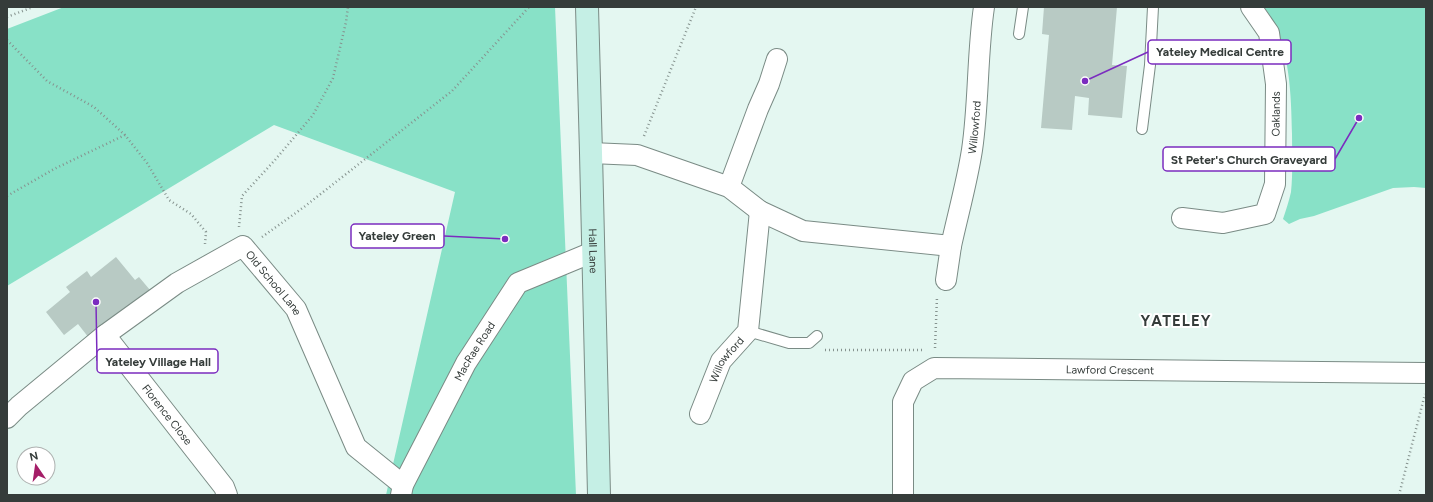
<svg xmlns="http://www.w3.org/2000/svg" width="1433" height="502" font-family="Figtree,sans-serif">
	<rect width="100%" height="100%" fill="#e4f7f1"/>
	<g fill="#88e1c7">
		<path d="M64,7H555L576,495H386L455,192L274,125L7,286V29Z"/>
		<path d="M1264,7H1426V188L1414,187L1393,188L1314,216L1300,219L1289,224L1283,219C1286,210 1289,201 1291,192C1293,173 1292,153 1292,134C1291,90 1290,43 1264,7Z"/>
	</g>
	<g fill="#b8cac4">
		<path d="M1044,7H1117L1112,65L1127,66L1122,118L1088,115L1089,98L1075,96L1072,130L1041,128L1049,35L1042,34Z"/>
		<path d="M116,257L135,280L139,277L150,290L89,338L78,324L64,335L46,312L70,292L66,287L87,271L91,277Z"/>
	</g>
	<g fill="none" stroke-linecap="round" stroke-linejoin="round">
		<g stroke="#7a8b85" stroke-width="12">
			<g id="lane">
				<path d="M1019,34L1023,7"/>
				<path d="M1142,129L1150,65L1153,7"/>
				<path d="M748,331L789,343H809L817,336"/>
			</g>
		</g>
		<g stroke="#7a8b85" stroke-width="22">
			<g id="street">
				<path id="s1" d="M591,153L637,155L729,187L760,211L803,231L951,246C958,214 967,182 972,150C979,103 977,54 984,7"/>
				<path d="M729,187L758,109L769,84L777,59"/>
				<path id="s2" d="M1182,218L1223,223L1265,214L1275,184L1276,84L1269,33L1251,7"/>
				<path d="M946,280L951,246"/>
				<path id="s3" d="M105,335L224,487L227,495"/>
				<path id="s4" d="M700,414L721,361L748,331L760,211"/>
				<path id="s5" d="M7,418L19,406L105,335L177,283L243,246L296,309L356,447L403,485"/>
				<path id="s6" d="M401,495L403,485L466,363L518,283L593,252"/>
				<path id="s7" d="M903,495V402L913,381L934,368L1426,373"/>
			</g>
		</g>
		<g stroke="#7a8b85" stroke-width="24">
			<g id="secondary">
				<path id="s8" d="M587,7L591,153L599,495"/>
			</g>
		</g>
		<g stroke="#86938f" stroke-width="2.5" stroke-dasharray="1 3" stroke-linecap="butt">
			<path d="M7,17L33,7"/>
			<path d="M7,40L47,81L94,107L125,135L147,163L169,200L191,214L206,232L205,244"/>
			<path d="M644,136L696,7"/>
			<path d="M7,196L54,169L125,135"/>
			<path d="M239,227L242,196L275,160L313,115L333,78L346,22L348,7"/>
			<path d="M262,237L304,207L452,91L529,7"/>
			<path d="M935,348L937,297"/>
			<path d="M825,350H924"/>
			<path d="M1399,495L1425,394"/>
		</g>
		<use href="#lane" stroke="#fff" stroke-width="10"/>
		<use href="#street" stroke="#fff" stroke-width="20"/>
		<use href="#secondary" stroke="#c5efe5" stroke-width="22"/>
	</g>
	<g text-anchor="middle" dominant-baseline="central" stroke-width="4" stroke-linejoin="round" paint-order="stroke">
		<g font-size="11" fill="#353c3a" stroke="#fff">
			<text stroke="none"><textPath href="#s2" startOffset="186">Oaklands</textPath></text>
			<text stroke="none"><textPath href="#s1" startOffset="500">Willowford</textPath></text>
			<text stroke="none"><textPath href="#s8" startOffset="244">Hall Lane</textPath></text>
			<text stroke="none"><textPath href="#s5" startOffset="341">Old School Lane</textPath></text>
			<text stroke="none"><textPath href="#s6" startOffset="162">MacRae Road</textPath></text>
			<text stroke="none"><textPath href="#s4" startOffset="61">Willowford</textPath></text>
			<text stroke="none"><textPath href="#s7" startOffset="317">Lawford Crescent</textPath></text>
			<text stroke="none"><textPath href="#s3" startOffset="101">Florence Close</textPath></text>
		</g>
		<g font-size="15" font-weight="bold" letter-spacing="1" fill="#353c3a" stroke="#fff">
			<text x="1176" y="321">YATELEY</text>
		</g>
	</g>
	<path fill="none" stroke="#7b2cbf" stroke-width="1.5" d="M1085 81L1148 52M1359 118L1335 159M505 239L444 236M96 302L97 361"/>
	<g fill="#7b2cbf" stroke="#fff" stroke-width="1.5">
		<circle cx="1085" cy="81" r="4"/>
		<circle cx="1359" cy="118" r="4"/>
		<circle cx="505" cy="239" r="4"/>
		<circle cx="96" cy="302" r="4"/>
	</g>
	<g fill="#fff" stroke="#7b2cbf" stroke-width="1.5">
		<rect x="1148" y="40" width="143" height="24" rx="4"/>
		<rect x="1163" y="147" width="172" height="24" rx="4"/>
		<rect x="351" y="224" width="93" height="24" rx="4"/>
		<rect x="97" y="349" width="121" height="24" rx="4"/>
	</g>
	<g font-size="12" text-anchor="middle" font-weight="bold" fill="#353c3a">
		<text x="1220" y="56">Yateley Medical Centre</text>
		<text x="1249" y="164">St Peter's Church Graveyard</text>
		<text x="397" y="240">Yateley Green</text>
		<text x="158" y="366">Yateley Village Hall</text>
	</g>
	<rect width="1433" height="502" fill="none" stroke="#353c3a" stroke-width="16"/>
	<g transform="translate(36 466) rotate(347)"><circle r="19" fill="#ffffff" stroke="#aeb1b0"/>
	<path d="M0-3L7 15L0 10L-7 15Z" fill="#a51e68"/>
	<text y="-6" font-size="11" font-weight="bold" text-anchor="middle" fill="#353c3a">N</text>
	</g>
</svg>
